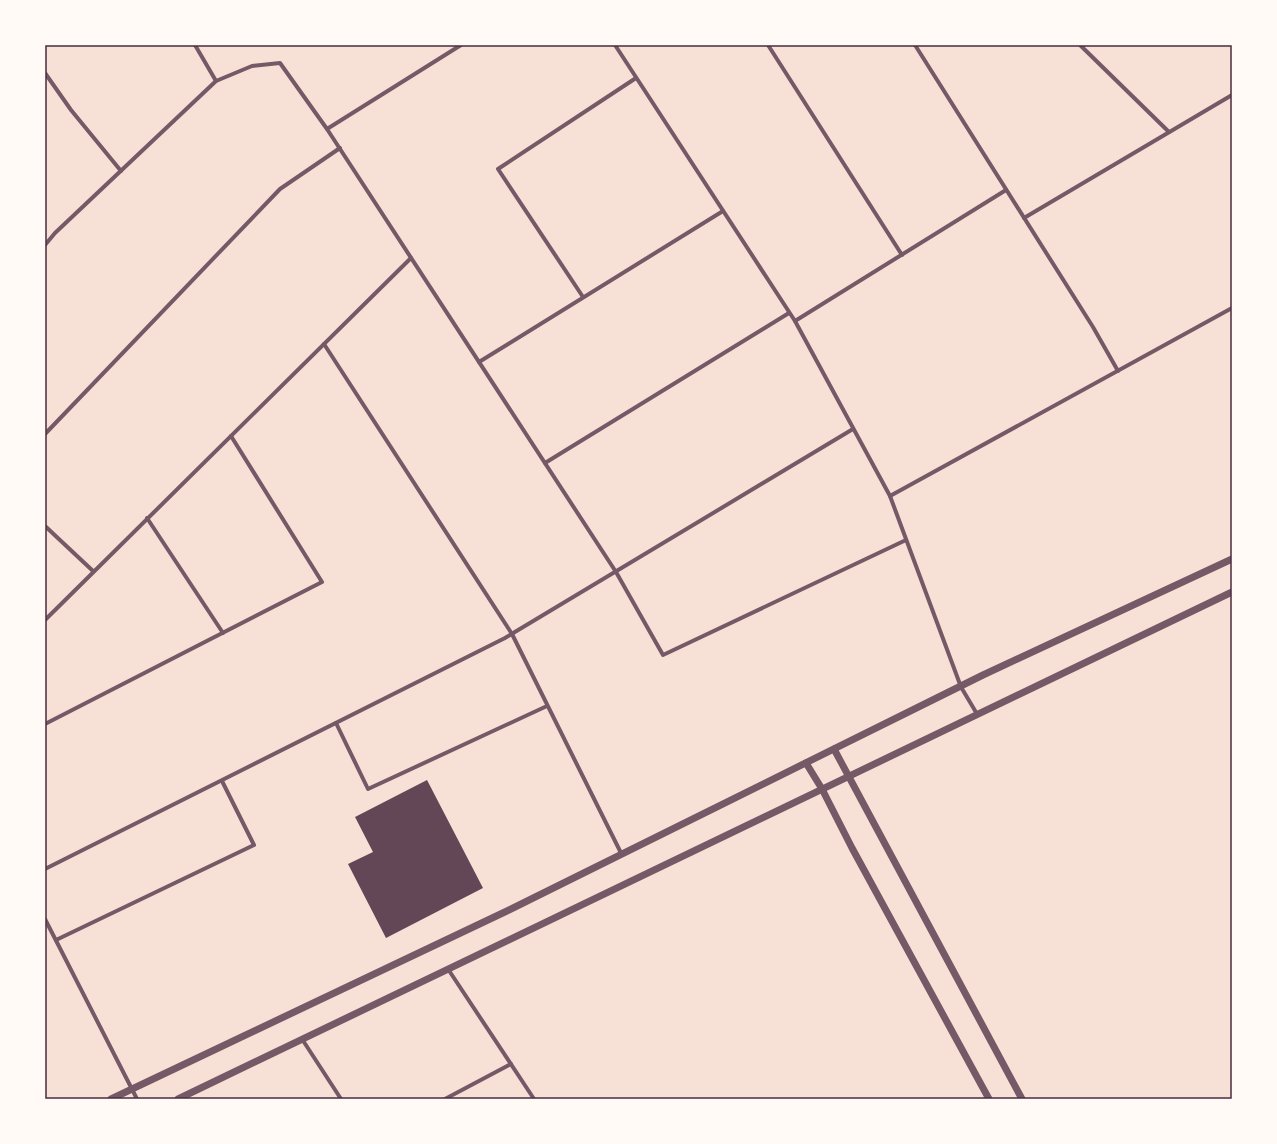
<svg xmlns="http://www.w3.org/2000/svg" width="1277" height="1144" font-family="'Asap Condensed',sans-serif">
	<rect width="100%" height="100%" fill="#f7e1d7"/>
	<path fill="#644757" d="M427,780L483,888L386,938L348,864L373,852L355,817Z"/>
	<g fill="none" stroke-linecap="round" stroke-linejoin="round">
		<g stroke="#755966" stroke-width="4">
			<path d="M195,45L216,81"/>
			<path d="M615,45L795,321L890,496L961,687L977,714"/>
			<path d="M768,45L902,255"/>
			<path d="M915,45L1093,327L1118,371"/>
			<path d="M1080,45L1169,132"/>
			<path d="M45,73L71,110L121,171"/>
			<path d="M327,129L461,45"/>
			<path d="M1024,218L1232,95"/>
			<path d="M45,245L55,233L216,81L252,66L280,63L327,129L616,572L663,655L906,540"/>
			<path d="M583,297L498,169L636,78"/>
			<path d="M795,321L1006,190"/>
			<path d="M324,344L512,634L622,855"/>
			<path d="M479,362L723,211"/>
			<path d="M45,434L280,189L340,148"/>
			<path d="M545,463L789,313"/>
			<path d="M890,496L1232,308"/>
			<path d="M147,518L223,633"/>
			<path d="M45,526L93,571"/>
			<path d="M45,620L411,258"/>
			<path d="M336,723L368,789L547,706"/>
			<path d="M45,724L322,582L231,436"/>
			<path d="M45,869L505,638L853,429"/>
			<path d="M45,919L137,1099"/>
			<path d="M56,940L254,845L222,781"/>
			<path d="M448,969L534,1099"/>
			<path d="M302,1039L341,1099"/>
			<path d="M445,1099L511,1064"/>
		</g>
		<g stroke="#755966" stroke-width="7">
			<path d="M834,749L1022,1099"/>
			<path d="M806,763L822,789L852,848L989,1099"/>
			<path d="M111,1099L509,910L983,675L1232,559"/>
			<path d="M178,1099L1232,592"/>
		</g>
	</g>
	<rect width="1277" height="1144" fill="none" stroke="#fffaf5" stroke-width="92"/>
	<rect x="46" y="46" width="1185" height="1052" fill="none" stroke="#4a2c40" stroke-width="1.5"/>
</svg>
